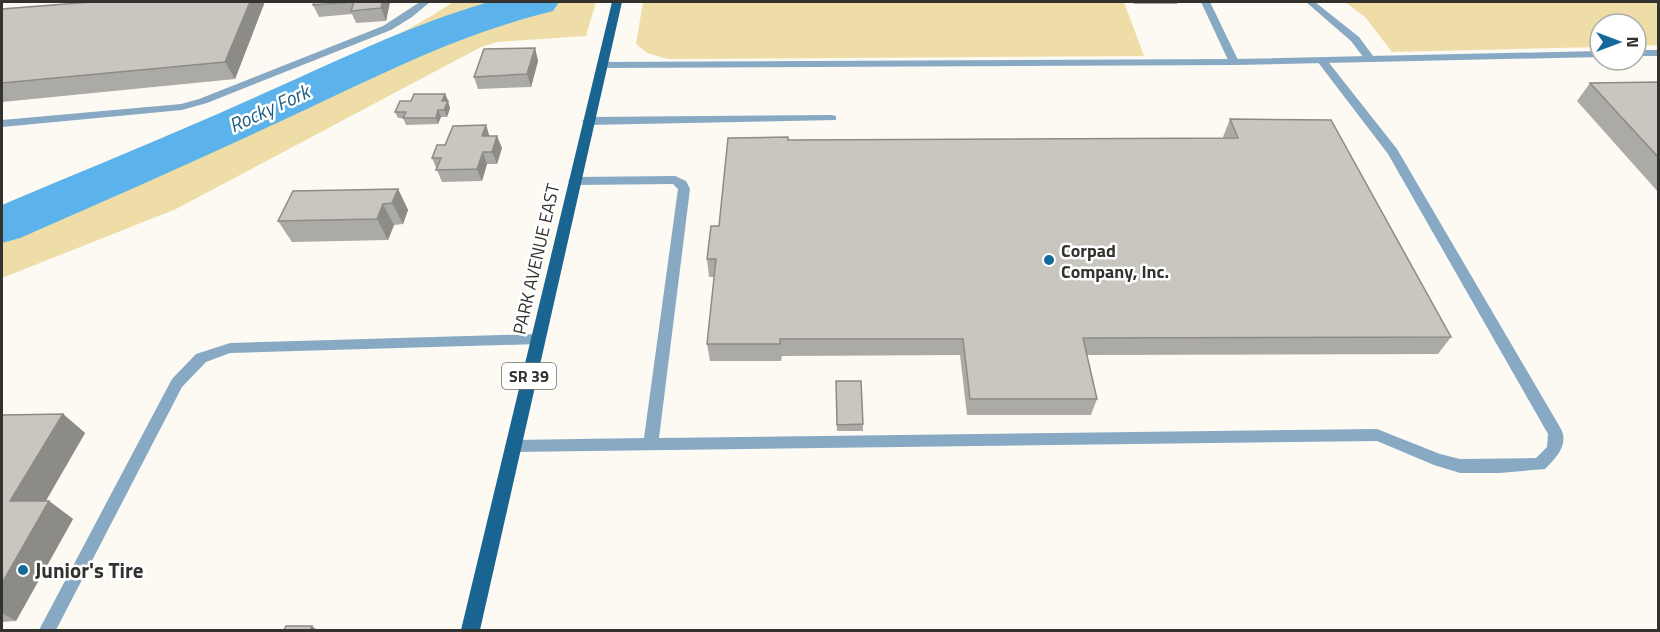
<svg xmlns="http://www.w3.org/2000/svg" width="1660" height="632" font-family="'Titillium Web',sans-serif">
	<rect width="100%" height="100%" fill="#fcfaf3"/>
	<g fill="#eedda6">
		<path d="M453,2H596L586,36L497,42L481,47L176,209L2,278V205C101,165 200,123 298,79C350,55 406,35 453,2Z"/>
		<path d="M643,2H1124L1144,56L668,59L647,53L636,44Z"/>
		<path d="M1345,2H1658V45L1636,46V24H1600V47L1392,52L1365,17Z"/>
	</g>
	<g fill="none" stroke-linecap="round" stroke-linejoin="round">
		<path fill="#5cb2eb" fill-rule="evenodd" d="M489,2H559L553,11C452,36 373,79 279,122C193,162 107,200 20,238L2,243V205C84,170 167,137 249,100C329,65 406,26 489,2Z"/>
		<g fill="#87a9c3" fill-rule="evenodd">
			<path d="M420,2H430L412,17L391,30L207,103L182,110L2,127V120L181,104L199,99L383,26Z"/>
			<path d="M1201,2H1210L1239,62L1238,64H1230L1229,62Z"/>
			<path d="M1306,2H1315L1359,37L1376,60L1375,62H1367L1351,41Z"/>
			<path d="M1322,58L1326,59L1397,149L1561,429C1569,445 1556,458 1545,469L1500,473H1460L1434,465L1377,441L513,452L508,451L505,446L508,441L513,440L644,438L678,189L673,184L574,185L568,181L574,177L675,176L686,181L690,189L659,438L1377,429L1440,454L1460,459L1536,458L1547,447L1548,434L1388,154L1317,61Z"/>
			<path d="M832,115L836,116V120L588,125L582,121L588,117Z"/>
			<path d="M538,334L543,335L545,339L543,343L538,344L230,353L206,362L182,387L56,630H39L172,379L196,354L230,343Z"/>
		</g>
		<g fill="#87a9c3" fill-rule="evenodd">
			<rect x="1636" y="50" width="22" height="6"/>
			<path d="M1600,51V57L1234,65L602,68L596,65L602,62L1234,59Z"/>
		</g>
		<path fill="#196491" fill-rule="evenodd" d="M612,2H622L480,630H461Z"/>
	</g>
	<g fill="#acaaa4">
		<path d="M314,2H390L386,21L356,23L352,14L319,17L313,5Z"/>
		<path d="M1133,2H1178L1177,4H1134Z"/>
		<path d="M264,4L235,79L2,102V9Z"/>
		<path d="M535,48L538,61L531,87L478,89L474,77Z"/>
		<path d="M1659,82V193L1577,101L1590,83Z"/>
		<path d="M445,94L450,108L447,117H441L438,124L406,125L403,118H398L395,112Z"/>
		<path d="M1230,119L1451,337L1438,354L1087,355L1097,399L1091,415H967L960,355L782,356L781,361H710L707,344L714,277H709L707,259L719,226L788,140L1224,139L1223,137Z"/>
		<path d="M486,125L489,136L502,148L497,164H487L482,181L442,182L432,158L445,145Z"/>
		<path d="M398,189L408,210L403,224L394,225L388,240L292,242L278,221Z"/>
		<path d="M836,381L863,424V431H837Z"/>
		<path d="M63,414L85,433L46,501H49L73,519L16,621L2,622V415Z"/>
	</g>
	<g fill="#8c8b86">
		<path d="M250,2H263L264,4L235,79L225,62Z"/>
		<path d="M382,2H390L386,21L381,8Z"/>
		<path d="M535,48L538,61L531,87L527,74Z"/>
		<path d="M445,94L448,100L445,108L442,101Z"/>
		<path d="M448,101L450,108L447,117L444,110Z"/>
		<path d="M438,110L441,117L438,124L436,118Z"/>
		<path d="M486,125L490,138L482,136Z"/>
		<path d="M497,136L502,148L497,164L492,152Z"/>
		<path d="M483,152L487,164L482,181L477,169Z"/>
		<path d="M398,189L408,210L403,224L392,203Z"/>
		<path d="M383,204L394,225L388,240L377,219Z"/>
		<path d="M63,414L85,433L35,519L10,501Z"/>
		<path d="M49,501L73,519L16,621L2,613V583Z"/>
		<path d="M312,626L317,630H310Z"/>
	</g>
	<g fill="#c8c6bf" stroke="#8c8b86" stroke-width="1.5">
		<path d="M91,2H250L225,62L2,83V9Z"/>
		<path d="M314,2H353L313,5Z"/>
		<path d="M354,2H382L381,8L351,11Z"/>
		<path d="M535,48L527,74L474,77L484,49Z"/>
		<path d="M1659,82V158L1590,83Z"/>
		<path d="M414,94H445L442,101H448L444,110H438L436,118H403L406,112H395L400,101H411Z"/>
		<path d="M1230,119L1331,120L1451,337L1083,338L1097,399H970L963,339H780V344H707L716,259H707L711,226H719L728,138L788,137V140L1238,138Z"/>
		<path d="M486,125L482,136H497L492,152H483L477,169L436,170L441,158H432L437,145H445L453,126Z"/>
		<path d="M398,189L392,203L383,204L377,219L278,221L293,191Z"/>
		<path d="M836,381H861L863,424L837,425Z"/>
		<path d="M63,414L10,501H49L2,583V415Z"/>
		<path d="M286,626H312L310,630H284Z"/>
	</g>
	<g fill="#146a9b" stroke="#fff" stroke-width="2">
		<circle cx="1049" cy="260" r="6"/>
		<circle cx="23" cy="570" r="6"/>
	</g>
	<g text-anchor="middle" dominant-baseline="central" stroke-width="5" stroke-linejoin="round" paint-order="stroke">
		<rect fill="#fff" stroke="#70706d" stroke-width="1.5" x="502" y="363" width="54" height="26" rx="4.5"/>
		<g font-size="16" font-weight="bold" fill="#33322f">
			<text x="529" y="376">SR 39</text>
		</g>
		<g font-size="18" font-weight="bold" fill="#33322f" stroke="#fff" text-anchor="start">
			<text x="1061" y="250">Corpad<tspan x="1061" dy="21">Company, Inc.</tspan></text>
		</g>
		<g font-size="18" fill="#33322f" stroke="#fff">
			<text transform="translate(536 259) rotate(-77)">PARK AVENUE EAST</text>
		</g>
		<g font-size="20" font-style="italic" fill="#1d5c82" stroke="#fff">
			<text transform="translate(269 108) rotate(-25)">Rocky Fork</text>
		</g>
		<g font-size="21" font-weight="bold" fill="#33322f" stroke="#fff" text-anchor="start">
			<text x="35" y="570">Junior's Tire</text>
		</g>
	</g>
	<rect width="1660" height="632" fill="none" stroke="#33322f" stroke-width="6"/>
	<g transform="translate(1618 42) rotate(90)"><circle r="28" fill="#ffffff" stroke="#adadac" stroke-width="1.5"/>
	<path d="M0-4.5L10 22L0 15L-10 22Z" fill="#146a9b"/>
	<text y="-9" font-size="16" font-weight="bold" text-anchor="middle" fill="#33322f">N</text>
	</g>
</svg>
